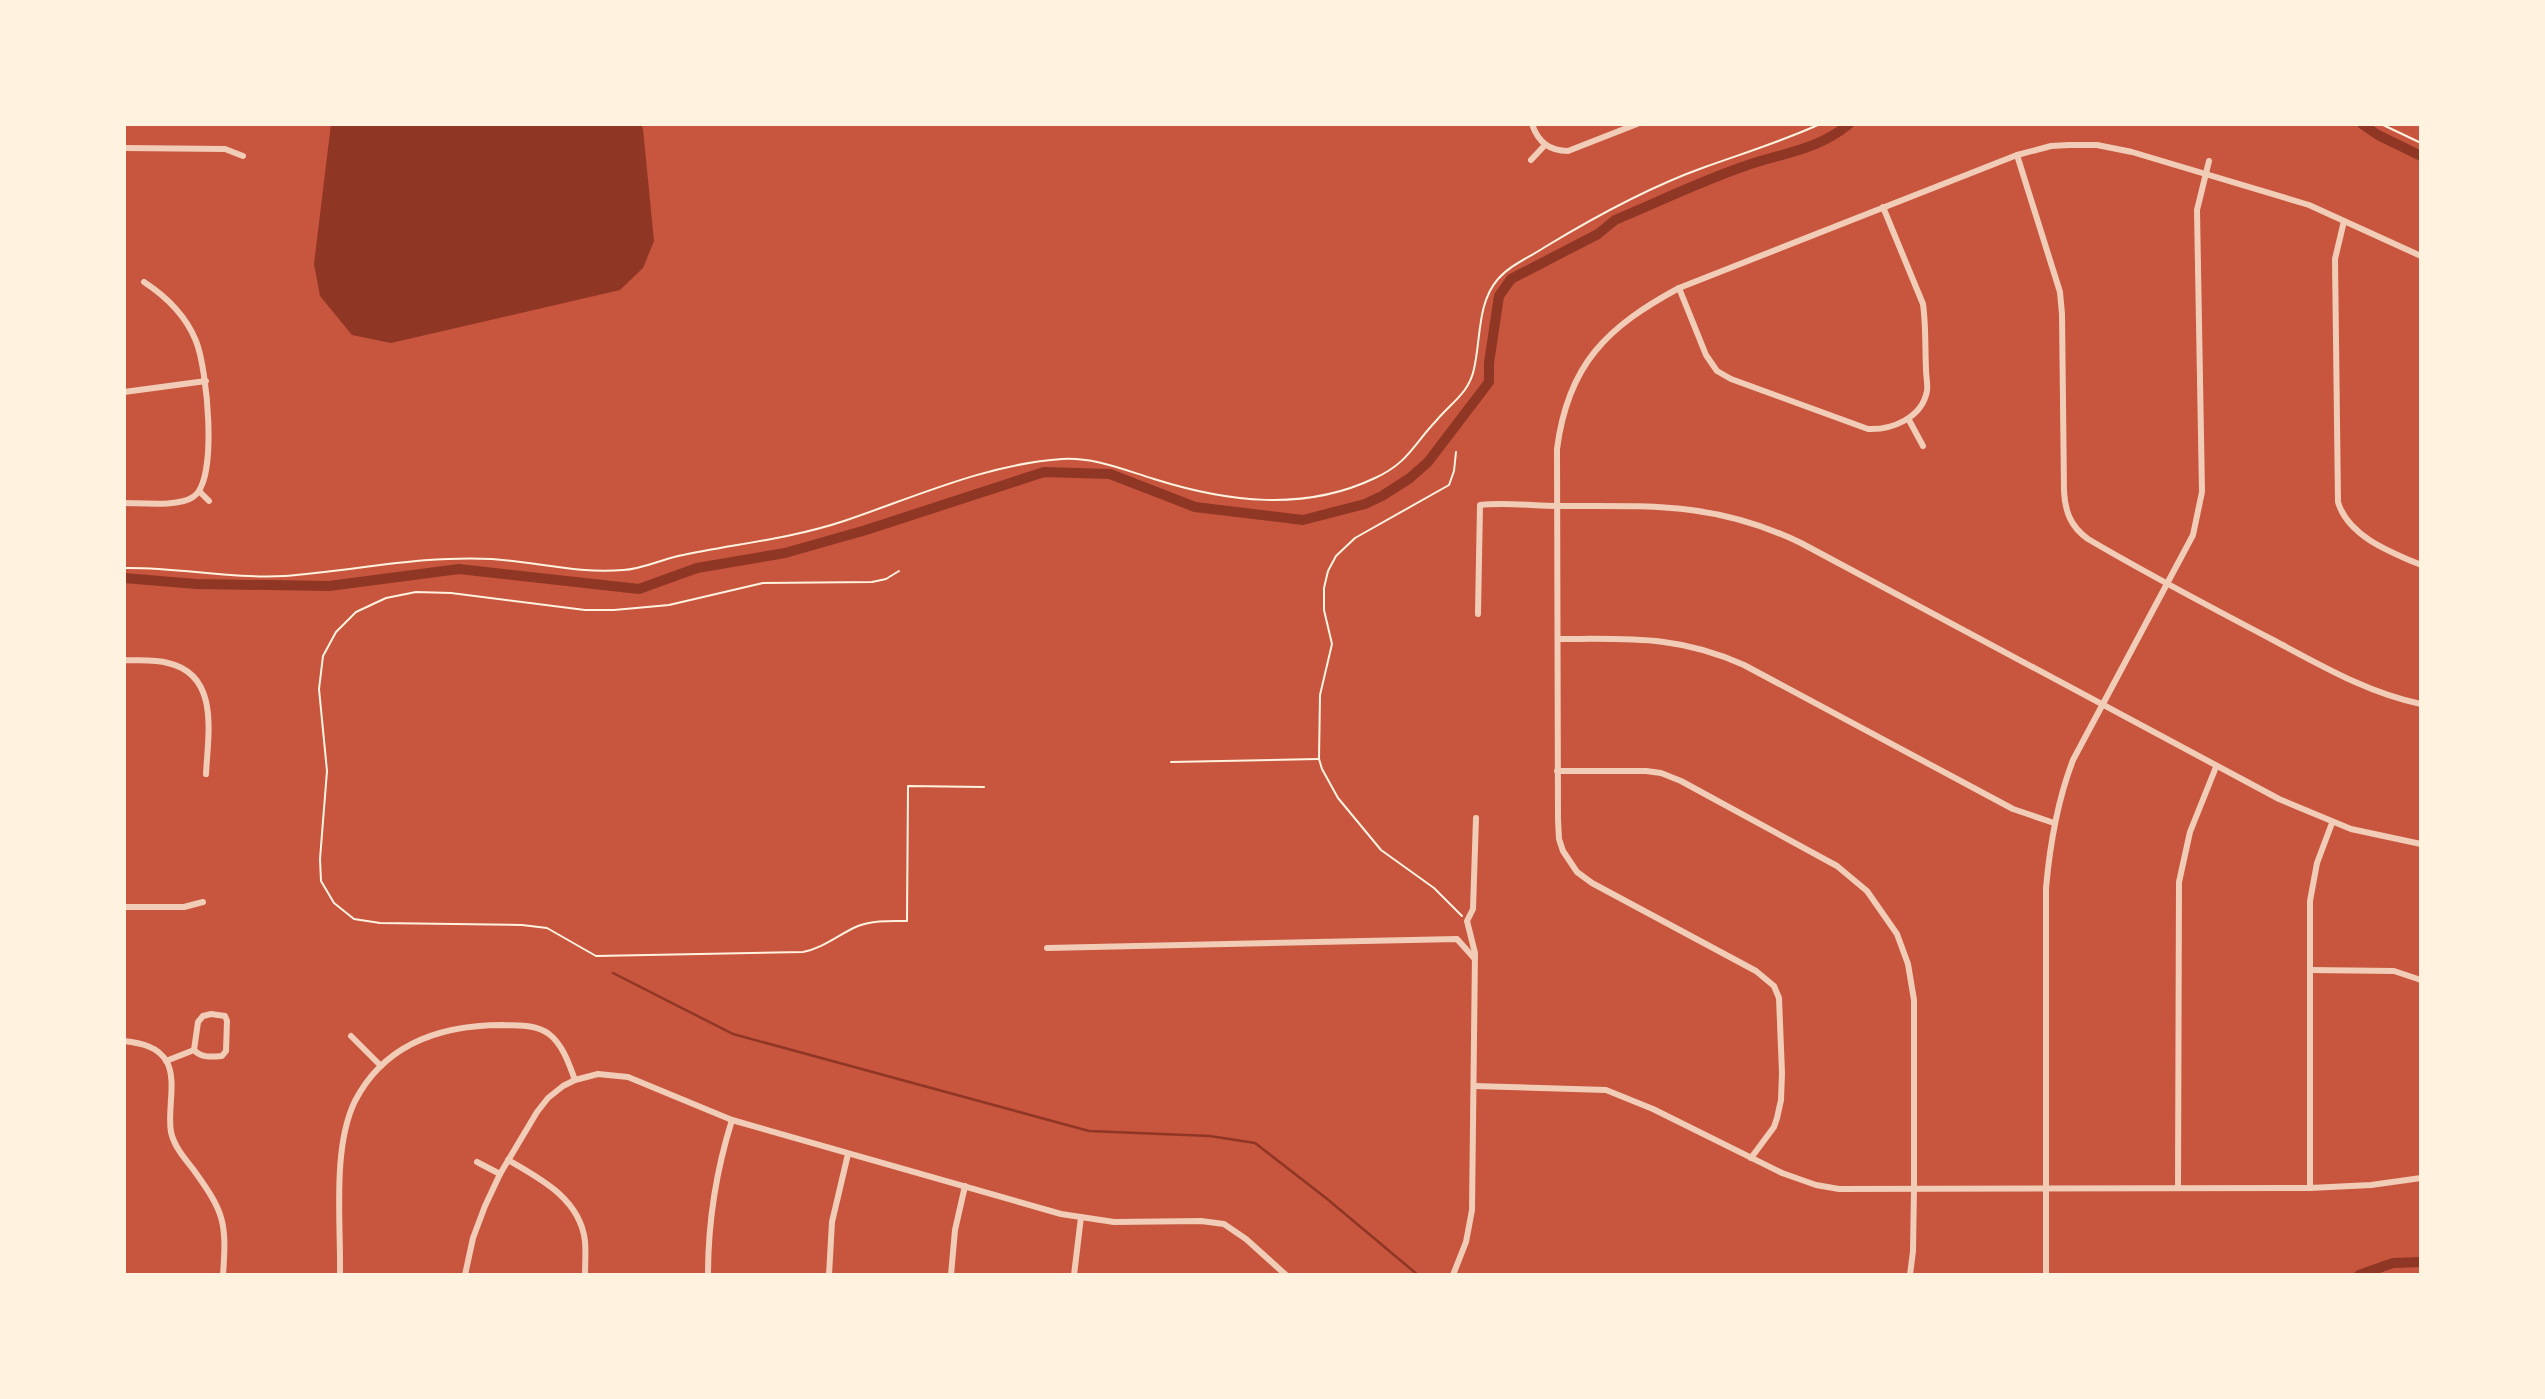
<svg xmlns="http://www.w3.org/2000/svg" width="2545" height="1399" font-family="Spectral,serif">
	<rect width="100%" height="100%" fill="#c8553d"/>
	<path fill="#8f3625" d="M331,124H641L643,129L654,241L643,268L620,290L391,343L352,335L320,296L314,264Z"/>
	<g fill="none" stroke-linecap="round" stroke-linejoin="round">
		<path stroke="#8f3625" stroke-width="2.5" d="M613,973L733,1034L1089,1131L1210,1136L1255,1143L1326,1198L1418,1275"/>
		<g stroke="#8f3625" stroke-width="10">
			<path d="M2362,124L2378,135L2421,156"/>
			<path d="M124,578L196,584L329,586L459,569L639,589L697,568L785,553L866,530L1044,472L1110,474L1195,507L1303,520L1365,504L1382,496L1410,478L1428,462L1489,382V363L1499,296L1511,279L1598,234L1615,220C1658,202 1701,181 1745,166C1782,153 1818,150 1849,124"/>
			<path d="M2359,1275L2393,1263L2421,1262"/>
		</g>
		<g stroke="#fff3e0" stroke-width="2">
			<path d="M2381,124L2421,143"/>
			<path d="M1456,452L1454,471L1449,485L1355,538L1336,556L1328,571L1324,588V610L1332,644L1320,695L1319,759L1322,769L1338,798L1381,850L1434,888L1462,916"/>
			<path d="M124,568C178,567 231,579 285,576C353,571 423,555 492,559C536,562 579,574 623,570C642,569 660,560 678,556C734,544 790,539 844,521C915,497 987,464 1062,459C1094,457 1124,470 1154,479C1227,502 1304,512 1375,478C1408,463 1413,445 1436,421C1451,403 1469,393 1474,369C1481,339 1477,303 1498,279C1510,265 1530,257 1545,247C1596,216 1649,187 1705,167C1744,153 1783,141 1820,124"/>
			<path d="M899,571L886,579L872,582L763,583L669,605L614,610H585L451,593L416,592L386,598L356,612L336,632L323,656L319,689L327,771L320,859L321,881L334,903L354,919L380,923L522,925L547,928L596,956L803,952C824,948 839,934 858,926C873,920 891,921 907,921L908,786L984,787"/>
			<path d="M1171,762L1318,759"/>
		</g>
		<g stroke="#f1ccb7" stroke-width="6">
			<path d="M1532,124C1538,142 1549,151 1568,151L1637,124"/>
			<path d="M124,148L225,149L243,156"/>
			<path d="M2017,155L2060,292L2062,314L2064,491C2065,512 2071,527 2088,539C2149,575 2212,608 2275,641C2322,666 2368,693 2421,704"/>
			<path d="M1531,160L1545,145"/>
			<path d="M2344,221L2335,259L2338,502C2348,536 2390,552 2421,565"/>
			<path d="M1679,288L1706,355L1717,371L1731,379L1868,429C1892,430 1922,418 1927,391C1928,385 1926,376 1926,369C1925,347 1926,325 1923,304L1883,207"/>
			<path d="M124,392L206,381"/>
			<path d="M1909,420L1923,446"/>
			<path d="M200,492L209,501"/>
			<path d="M124,503C142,503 179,507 193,497C219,481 207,368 196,341C186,316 167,297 144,282"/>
			<path d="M1478,614L1480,505C1506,502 1534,506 1560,506C1652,506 1716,502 1801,543L2279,799L2351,829L2421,844"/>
			<path d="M1558,639C1629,639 1677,635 1744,665L2013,809L2054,823"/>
			<path d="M124,660C139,661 154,659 168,663C220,675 208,734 206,774"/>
			<path d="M1557,771H1646L1661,773L1681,781L1837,866L1867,891L1897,934L1908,964L1914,1000V1189L1913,1251L1910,1275"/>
			<path d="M124,907H184L203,902"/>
			<path d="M1047,948L1457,939L1474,958"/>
			<path d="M2310,970L2394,971L2421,980"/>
			<path d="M211,1014L225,1016L227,1021L226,1051L222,1056C212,1057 201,1058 194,1050L198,1022L203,1016Z"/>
			<path d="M351,1036L381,1066"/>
			<path d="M124,1041C140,1043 158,1046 167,1062C177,1082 167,1110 171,1132C174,1146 184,1158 193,1169C224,1212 227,1221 223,1275"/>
			<path d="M166,1061L194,1050"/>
			<path d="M1474,1086L1606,1090L1653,1109L1782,1173L1816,1185L1839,1189L2310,1188L2371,1185L2421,1178"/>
			<path d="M1751,1158L1774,1127L1777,1118L1781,1100L1782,1073L1779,998L1774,986L1756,971L1592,883L1577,872L1563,851L1559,839L1558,819L1557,449C1568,364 1607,327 1679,288L2017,155L2051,146L2069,145H2097L2132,152L2309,205L2421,256"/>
			<path d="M508,1160C541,1179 580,1199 585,1241C586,1252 585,1264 585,1275"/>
			<path d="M477,1162L500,1174"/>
			<path d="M2178,1188L2179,882L2190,832L2216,767"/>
			<path d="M2310,1188V901L2317,863L2332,823"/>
			<path d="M340,1275C341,1223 332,1148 355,1101C385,1043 442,1025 503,1025C519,1026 535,1024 549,1034C563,1045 569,1064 575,1080"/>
			<path d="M465,1275L473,1238L485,1206L500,1174L537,1112L548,1098L563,1086L575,1080L598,1074L628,1077L732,1120L1061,1214L1114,1222L1201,1221L1224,1224L1246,1239L1286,1275"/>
			<path d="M708,1275C708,1221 716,1171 732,1120"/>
			<path d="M829,1275L832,1222L848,1154"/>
			<path d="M951,1275L955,1230L965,1186"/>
			<path d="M1074,1275L1081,1217"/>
			<path d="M1453,1275L1466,1242L1472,1210L1475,953L1467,921L1473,909L1476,818"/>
			<path d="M2046,1275V888C2050,843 2057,802 2073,760L2193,535L2202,492L2197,210L2209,161"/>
		</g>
	</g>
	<rect width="2545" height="1399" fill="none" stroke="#fff3e0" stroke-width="252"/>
</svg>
